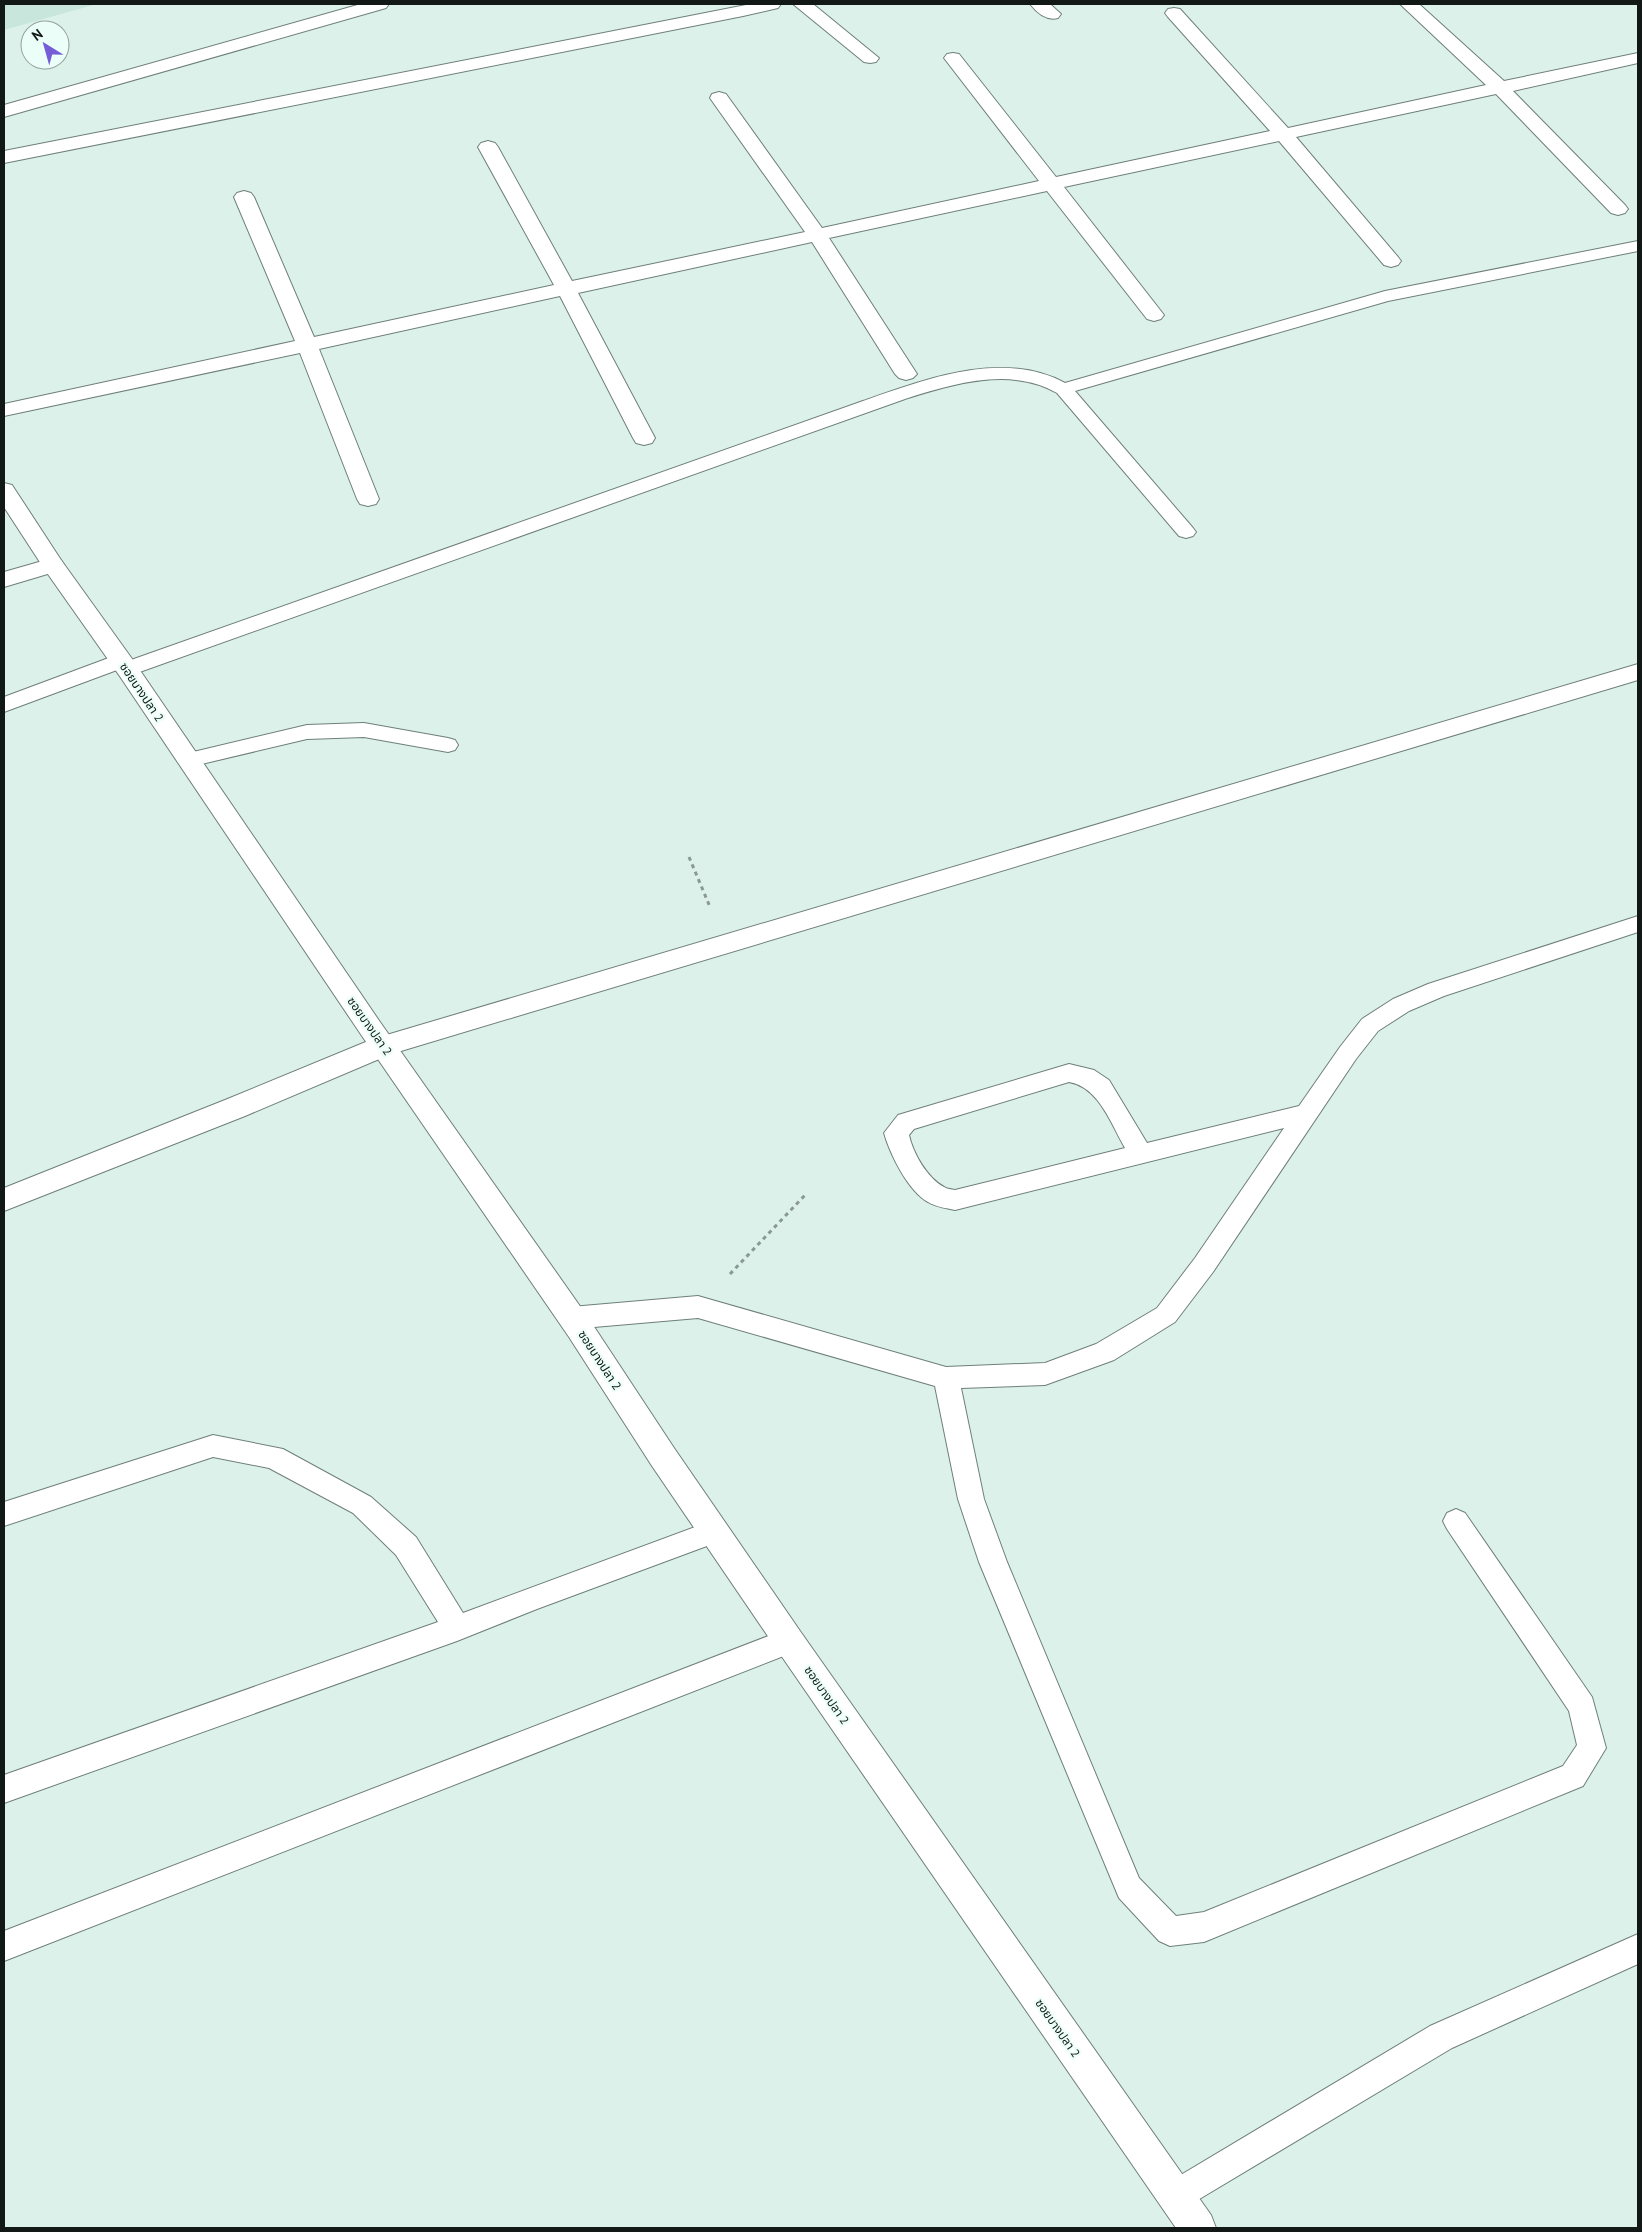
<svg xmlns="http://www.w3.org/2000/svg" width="1642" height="2232" font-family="'PT Sans','Noto Sans Thai',sans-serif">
	<rect width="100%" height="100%" fill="#ddf1eb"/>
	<path fill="#c9e6dd" d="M4,4H97L4,30Z"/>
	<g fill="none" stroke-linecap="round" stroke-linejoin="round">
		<g stroke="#6e7f7a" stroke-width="2">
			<g id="service">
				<path d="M1638,241V251L1388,301L1075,391L1193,528L1196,532L1193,536L1186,538L1179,536L1057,393C1010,366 953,384 905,399L134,674L127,676L120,674L117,670L4,712V697L114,656L121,654L128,656L131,660L863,401C924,380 1003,349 1065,383L1385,291Z"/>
				<path d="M364,723L448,738L455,740L458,745L455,750L448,752L364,737L307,739L189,767L182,765L178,760L182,755L189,753L307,725Z"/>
				<path d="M1638,916V932L1444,996L1409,1011L1378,1031L1356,1059L1213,1272L1175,1322L1114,1360L1045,1385L961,1388L984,1499L1007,1562L1139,1878L1176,1916L1204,1912L1563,1766L1577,1745L1569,1711L1447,1529L1443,1521L1447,1513L1456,1509L1465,1513L1592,1697L1606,1748L1583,1786L1204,1942L1170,1946L1159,1941L1119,1898L979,1562L958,1499L935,1386L698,1318L571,1329L562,1325L558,1318L562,1311L571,1307L698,1296L946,1367L1045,1363L1096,1344L1157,1308L1195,1258L1284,1128L955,1210C946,1208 936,1207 928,1202C908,1191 890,1154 884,1133L898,1115L1069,1064L1094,1070L1109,1080L1147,1143L1299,1106L1340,1047L1362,1019L1393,999L1428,984ZM1069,1082C1099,1087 1111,1124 1125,1148L955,1190C951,1189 947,1189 944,1187C927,1178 913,1153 909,1135L914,1129Z"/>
				<path d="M213,1435L283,1449L371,1497L416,1537L463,1613L714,1520L723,1524L727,1532L723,1540L537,1609L457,1641L4,1803V1775L438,1622L396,1555L353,1513L269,1468L213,1457L4,1526V1502Z"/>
				<path d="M789,1628L799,1632L803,1641L799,1650L4,1961V1931Z"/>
				<path d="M1638,1934V1964L1452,2048L1186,2207L1175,2212L1164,2207L1159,2196L1164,2185L1430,2026Z"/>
			</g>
		</g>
		<g stroke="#6e7f7a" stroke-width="2">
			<g id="minor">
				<path d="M361,4H389L386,8L4,117V105Z"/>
				<path d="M751,4H781L778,8L743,16L4,163V151Z"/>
				<path d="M793,4H813L879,58L876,62L870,63L864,62Z"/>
				<path d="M1030,4H1050L1061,14L1058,18C1047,21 1037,13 1030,4Z"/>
				<path d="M1400,4H1419L1504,81L1638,53V63L1513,91L1625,205L1628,209L1625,213L1618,215L1611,213L1496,94L1296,137L1398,257L1401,261L1398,265L1391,267L1384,265L1279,141L1064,187L1164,315L1161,319L1154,321L1147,319L1047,191L829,238L917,374L913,378L906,380L899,378L895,374L812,242L578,293L655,438L652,443L644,445L636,443L633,438L560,296L319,349L379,499L376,504L368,506L360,504L357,499L300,353L4,416V404L295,341L234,197L237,193L244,191L251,193L254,197L314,337L554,285L478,147L481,143L488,141L495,143L498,147L572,281L805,232L710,98L712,94L719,92L726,94L822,228L1039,181L944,58L947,54L953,53L959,54L1056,177L1270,131L1168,17L1165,13L1168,9L1174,8L1180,9L1288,128L1486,85Z"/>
				<path d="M53,558L61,560L64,565L61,570L4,587V572Z"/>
				<path d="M1638,664V680L391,1054L245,1116L4,1211V1188L225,1100L373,1039Z"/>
			</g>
		</g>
		<g stroke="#6e7f7a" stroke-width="2">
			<path id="tertiary" d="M4,483L12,485L61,560L135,663L380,1022L589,1319L674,1448L800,1631L1211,2215L1216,2228H1176L778,1651L652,1466L569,1337L362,1036L119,675L45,570L4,507Z"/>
		</g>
		<g stroke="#8a9994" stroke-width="3" stroke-dasharray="4 4" stroke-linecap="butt">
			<path d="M689,857L710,907"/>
			<path d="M730,1274L807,1193"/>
		</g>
		<use href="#service" fill="#fff" fill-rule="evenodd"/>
		<use href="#minor" fill="#fff" fill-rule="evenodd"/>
		<use href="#tertiary" fill="#fff" fill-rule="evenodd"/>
	</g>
	<g text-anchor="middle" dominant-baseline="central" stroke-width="4.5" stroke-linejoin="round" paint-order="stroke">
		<g font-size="12" fill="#111816" stroke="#ebfef8">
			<text transform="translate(142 692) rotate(56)">ซอยบางปลา 2</text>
			<text transform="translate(370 1026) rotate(55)">ซอยบางปลา 2</text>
			<text transform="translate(600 1360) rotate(57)">ซอยบางปลา 2</text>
			<text transform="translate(827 1695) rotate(55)">ซอยบางปลา 2</text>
			<text transform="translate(1058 2028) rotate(55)">ซอยบางปลา 2</text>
		</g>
	</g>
	<rect width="1642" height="2232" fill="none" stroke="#111816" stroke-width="10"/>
	<g transform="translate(45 45) rotate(323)"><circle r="24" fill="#ebfef8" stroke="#94a29e"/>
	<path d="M0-4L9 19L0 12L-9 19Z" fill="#755dd7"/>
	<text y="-8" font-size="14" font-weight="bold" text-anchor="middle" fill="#111816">N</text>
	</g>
</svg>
